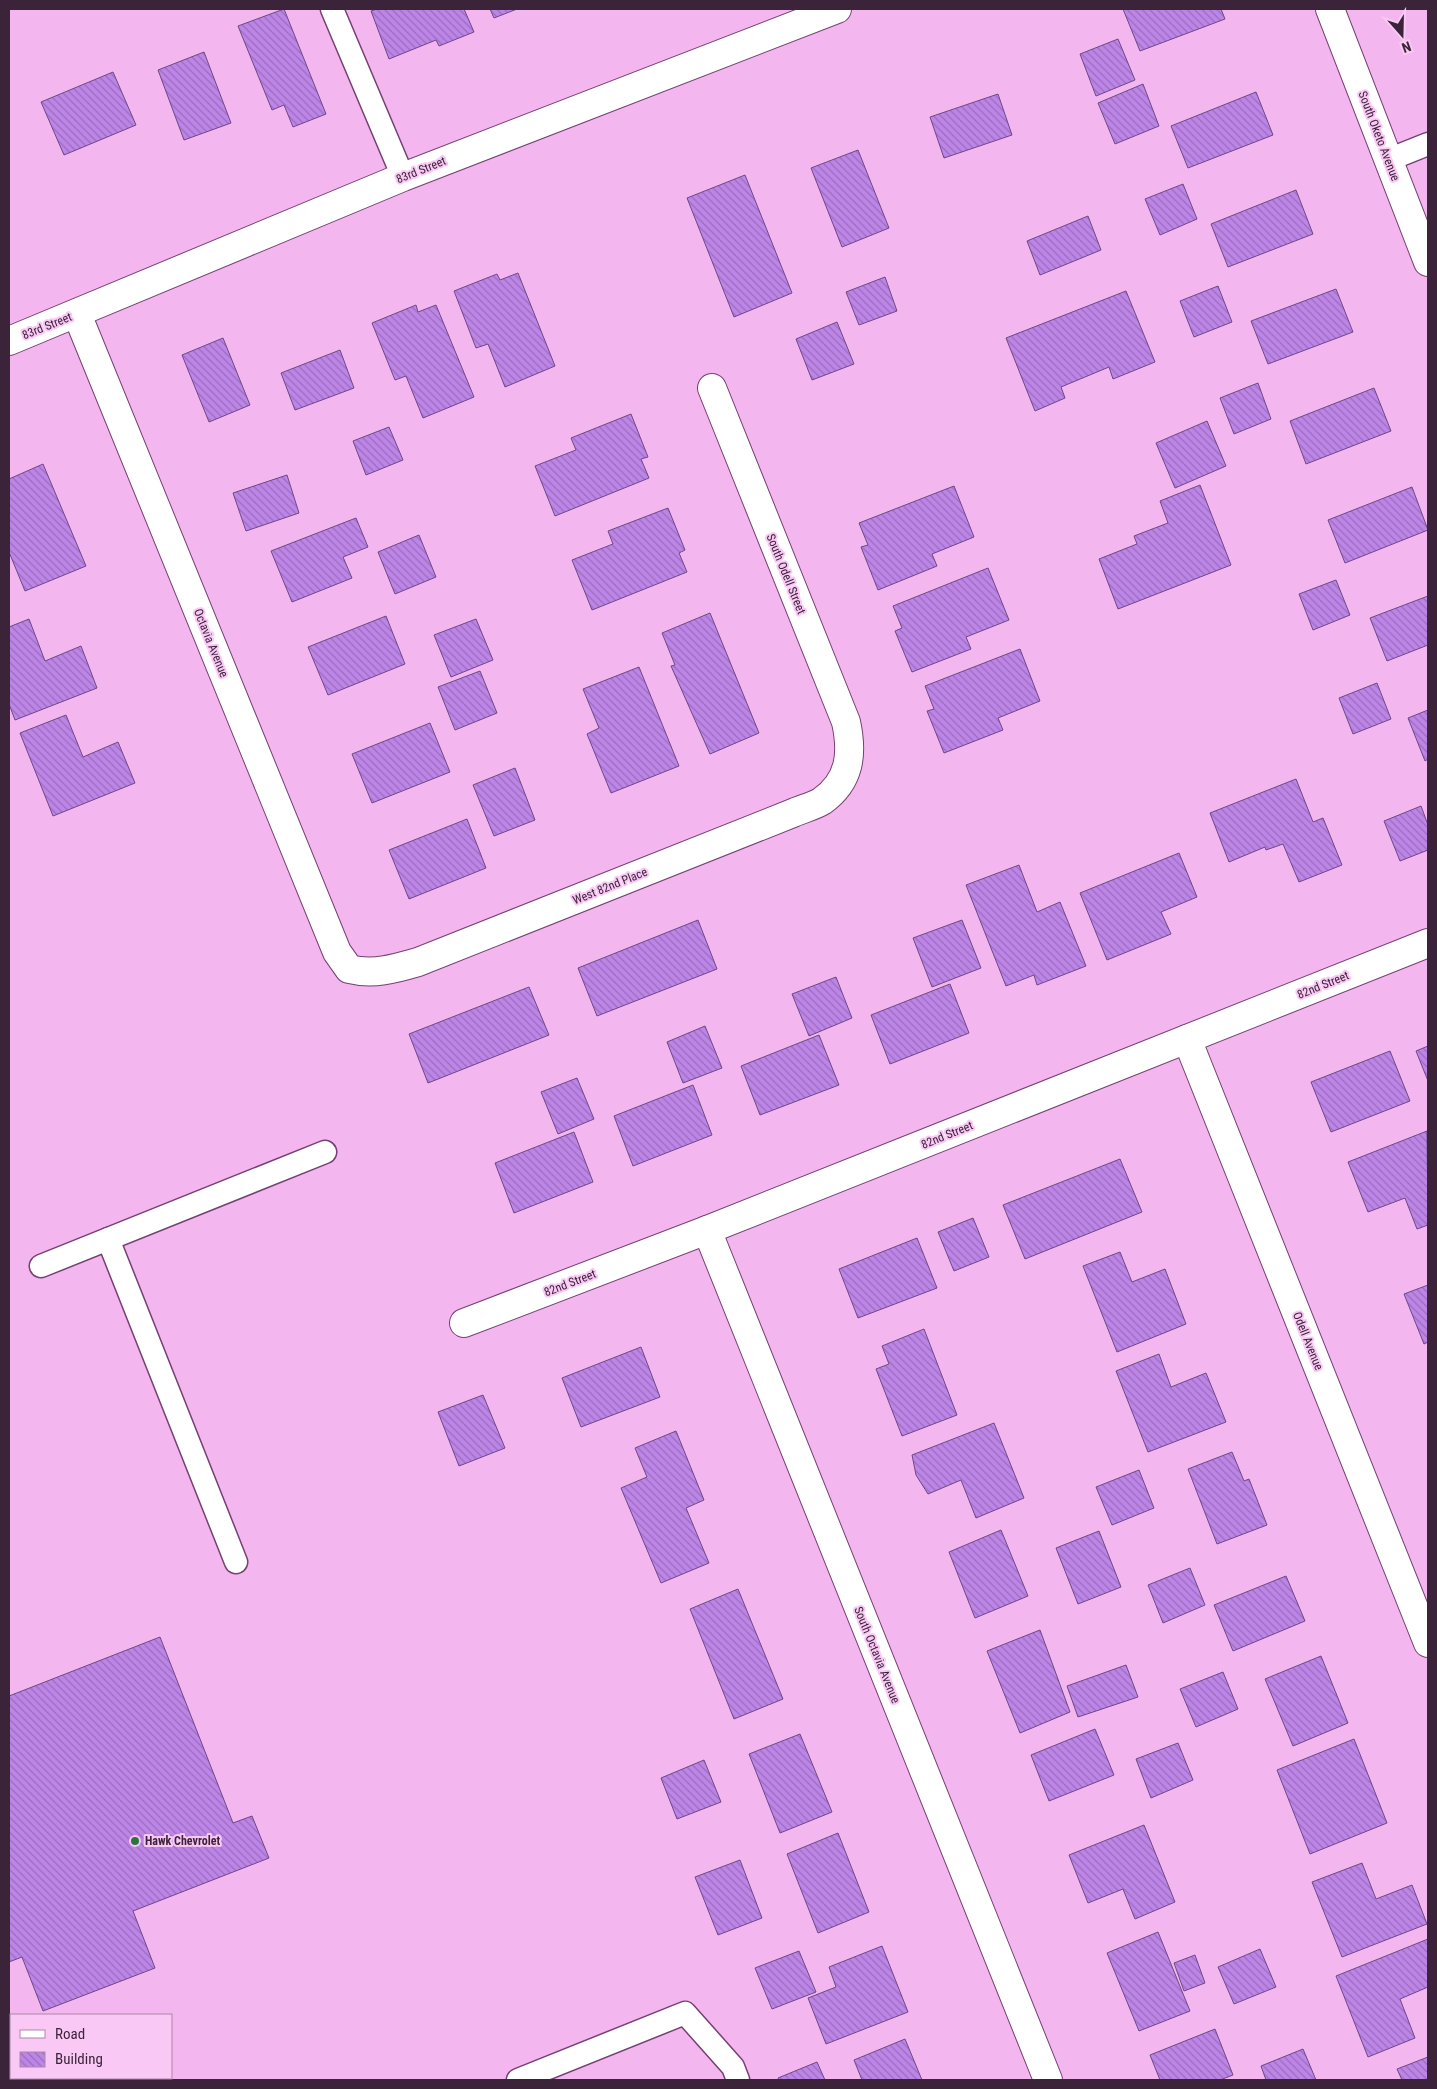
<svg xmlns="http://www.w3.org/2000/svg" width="1437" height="2089" font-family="'Roboto Condensed',sans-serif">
	<defs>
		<pattern id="building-back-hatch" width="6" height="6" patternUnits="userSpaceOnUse" patternTransform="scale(1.25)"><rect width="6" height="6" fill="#bd85e7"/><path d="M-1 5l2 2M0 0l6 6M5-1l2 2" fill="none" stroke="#9b6dbc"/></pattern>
	</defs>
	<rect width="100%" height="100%" fill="#f4b6ee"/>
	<g fill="url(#building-back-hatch)" stroke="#6c4986">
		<path d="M284,9L326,114L293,127L284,105L272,110L238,26Z"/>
		<path d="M377,9H464L474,32L439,46L436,40L389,59L371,11Z"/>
		<path d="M490,9H517L494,18Z"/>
		<path d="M1123,9H1221L1225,19L1140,51Z"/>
		<path d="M1118,39L1135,80L1096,96L1080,54Z"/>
		<path d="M204,52L231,123L184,140L158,70Z"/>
		<path d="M113,72L136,125L64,155L41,102Z"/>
		<path d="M1143,84L1159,126L1115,144L1098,103Z"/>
		<path d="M1256,92L1273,135L1188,168L1171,126Z"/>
		<path d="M998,94L1012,135L944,158L930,117Z"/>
		<path d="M858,150L889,228L842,247L811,168Z"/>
		<path d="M745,175L792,293L734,317L687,198Z"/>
		<path d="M1183,184L1197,219L1160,235L1145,199Z"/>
		<path d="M1296,190L1313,234L1228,267L1211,224Z"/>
		<path d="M1088,216L1101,250L1040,275L1027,241Z"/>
		<path d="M518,273L555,366L505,387L488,344L476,348L454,291L497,274L500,280Z"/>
		<path d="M885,277L897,311L859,325L846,292Z"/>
		<path d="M1218,286L1232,322L1194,337L1180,301Z"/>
		<path d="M1336,289L1353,332L1268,364L1251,321Z"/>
		<path d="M1126,291L1155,362L1113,379L1109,367L1061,387L1065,398L1035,411L1006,338Z"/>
		<path d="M416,305L418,312L436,305L474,397L423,418L406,376L395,380L372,323Z"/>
		<path d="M837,322L854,364L812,380L796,339Z"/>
		<path d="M223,338L250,405L209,422L182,355Z"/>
		<path d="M340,350L354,388L295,410L281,373Z"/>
		<path d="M1258,383L1271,419L1234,434L1220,398Z"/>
		<path d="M1374,388L1391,431L1306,464L1290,421Z"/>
		<path d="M631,414L648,457L641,459L649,478L555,516L535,466L576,450L571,438Z"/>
		<path d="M1207,421L1226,466L1175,488L1156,443Z"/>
		<path d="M389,427L403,460L366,475L353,441Z"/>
		<path d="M43,464L86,566L25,591L9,552V479Z"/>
		<path d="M287,475L299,513L246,531L233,493Z"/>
		<path d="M1200,485L1231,565L1118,609L1099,559L1137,544L1134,536L1168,523L1160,501Z"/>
		<path d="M954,486L974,537L932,554L937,566L878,590L861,547L868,545L859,523Z"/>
		<path d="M1412,487L1428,530L1345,563L1328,520Z"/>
		<path d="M668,508L685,550L679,553L687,572L592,610L572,560L613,544L608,531Z"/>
		<path d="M356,518L368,547L343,557L352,578L292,602L271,551Z"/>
		<path d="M419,535L436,577L395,594L378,552Z"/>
		<path d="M988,568L1009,620L966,637L971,649L912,672L895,631L902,628L893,606Z"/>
		<path d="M1336,580L1350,615L1313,630L1299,594Z"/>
		<path d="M1428,596V645L1387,661L1370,618Z"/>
		<path d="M710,613L759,733L710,754L671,666L675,665L662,633Z"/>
		<path d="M386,616L405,664L328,695L308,647Z"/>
		<path d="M29,619L45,661L81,646L97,688L15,720L9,704V627Z"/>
		<path d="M476,619L493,660L451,677L434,635Z"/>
		<path d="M1020,649L1040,701L998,718L1003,730L944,753L927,711L934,709L925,686Z"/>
		<path d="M639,667L679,766L611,793L587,734L599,728L583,689Z"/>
		<path d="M480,671L497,713L455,730L438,687Z"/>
		<path d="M1377,683L1391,719L1353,734L1339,698Z"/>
		<path d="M1428,710V759L1425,761L1408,718Z"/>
		<path d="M66,715L83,757L118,742L135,783L53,816L20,733Z"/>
		<path d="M430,723L450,772L372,803L352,754Z"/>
		<path d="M515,768L535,820L494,836L473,785Z"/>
		<path d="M1296,779L1313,822L1323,818L1342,865L1299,882L1283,844L1266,850L1265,847L1229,862L1210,813Z"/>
		<path d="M1421,806L1428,825V850L1400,861L1384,821Z"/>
		<path d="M467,819L486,868L409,899L389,850Z"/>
		<path d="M1179,853L1197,897L1161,912L1171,934L1107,960L1080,893Z"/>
		<path d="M1019,865L1037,912L1060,902L1086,966L1037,985L1034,975L1006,986L966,885Z"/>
		<path d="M698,920L717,969L597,1016L578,968Z"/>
		<path d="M962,920L981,968L932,987L913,938Z"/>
		<path d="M836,977L852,1018L809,1036L792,994Z"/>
		<path d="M950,984L969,1033L890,1064L871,1015Z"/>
		<path d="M529,987L549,1035L428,1083L409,1034Z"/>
		<path d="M705,1026L722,1068L683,1083L667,1042Z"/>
		<path d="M819,1035L839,1085L760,1115L741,1066Z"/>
		<path d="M1428,1046V1081L1416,1051Z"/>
		<path d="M1390,1051L1410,1101L1331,1132L1311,1082Z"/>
		<path d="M577,1078L594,1119L558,1134L541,1092Z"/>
		<path d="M693,1085L712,1135L633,1166L614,1116Z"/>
		<path d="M1427,1131L1428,1225L1417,1229L1405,1198L1368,1212L1348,1162Z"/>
		<path d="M574,1132L593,1182L514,1213L495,1163Z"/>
		<path d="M1120,1159L1142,1212L1025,1259L1003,1205Z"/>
		<path d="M973,1218L989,1257L954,1271L938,1232Z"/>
		<path d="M917,1238L937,1288L858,1318L839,1269Z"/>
		<path d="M1120,1252L1132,1282L1165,1269L1186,1324L1117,1352L1083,1266Z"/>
		<path d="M1428,1285V1342L1424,1344L1404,1294Z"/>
		<path d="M924,1329L957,1415L902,1436L876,1369L889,1364L882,1346Z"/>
		<path d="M641,1347L660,1397L581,1427L562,1378Z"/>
		<path d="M1159,1354L1171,1387L1206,1373L1226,1422L1148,1452L1116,1371Z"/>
		<path d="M483,1395L505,1448L459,1466L438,1412Z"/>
		<path d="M994,1423L1024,1498L976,1518L961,1480L928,1494L916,1475L912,1455Z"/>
		<path d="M676,1431L704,1500L686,1508L709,1563L661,1583L621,1488L647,1477L635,1448Z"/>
		<path d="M1232,1452L1244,1481L1249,1479L1267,1525L1217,1544L1188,1469Z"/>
		<path d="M1139,1470L1154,1508L1112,1525L1096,1487Z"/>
		<path d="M1001,1530L1028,1596L975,1618L949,1552Z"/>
		<path d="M1099,1531L1121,1587L1078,1604L1056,1548Z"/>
		<path d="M1190,1568L1205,1605L1163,1623L1148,1585Z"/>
		<path d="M1286,1576L1305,1621L1233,1651L1214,1605Z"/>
		<path d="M738,1589L783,1699L734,1719L690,1609Z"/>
		<path d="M1040,1630L1070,1712L1020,1733L987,1651Z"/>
		<path d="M160,1637L233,1823L252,1816L269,1858L133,1911L155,1968L43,2011L22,1957L9,1962V1696Z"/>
		<path d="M1321,1656L1348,1723L1293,1746L1265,1679Z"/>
		<path d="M1126,1665L1138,1697L1078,1717L1067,1686Z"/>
		<path d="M1223,1672L1238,1709L1196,1727L1180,1689Z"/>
		<path d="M1095,1729L1114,1775L1049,1801L1031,1755Z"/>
		<path d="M800,1734L832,1812L780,1833L749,1754Z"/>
		<path d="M1354,1739L1387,1823L1310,1854L1277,1770Z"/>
		<path d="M1178,1743L1193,1780L1151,1798L1136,1759Z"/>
		<path d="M704,1760L721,1802L677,1819L661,1778Z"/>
		<path d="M1144,1825L1175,1902L1135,1919L1123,1889L1088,1903L1069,1855Z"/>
		<path d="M838,1833L869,1912L818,1933L787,1854Z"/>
		<path d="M740,1860L762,1918L718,1935L695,1877Z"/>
		<path d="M1362,1863L1376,1899L1412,1885L1427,1924L1342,1957L1312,1882Z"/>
		<path d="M1158,1932L1190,2011L1139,2031L1107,1953Z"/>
		<path d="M1428,1939V1987L1400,1999L1415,2038L1368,2057L1336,1976Z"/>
		<path d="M882,1946L908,2012L826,2044L808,1998L836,1987L829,1967Z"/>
		<path d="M1260,1949L1276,1987L1234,2004L1218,1967Z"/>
		<path d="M799,1951L816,1992L772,2009L755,1968Z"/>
		<path d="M1195,1955L1205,1983L1184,1991L1174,1963Z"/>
		<path d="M1215,2029L1233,2075L1220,2080H1160L1150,2055Z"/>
		<path d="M905,2039L922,2080H862L854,2060Z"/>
		<path d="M1303,2049L1316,2080H1266L1261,2066Z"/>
		<path d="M1428,2057V2080H1402L1397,2069Z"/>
		<path d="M817,2062L825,2080H779L778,2078Z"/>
	</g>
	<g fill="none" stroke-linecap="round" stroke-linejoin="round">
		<g stroke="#754072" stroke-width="25">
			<g id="service">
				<path d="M332,9L403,177"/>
				<path d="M1388,160L1428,144"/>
				<path d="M108,1239L236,1562"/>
				<path d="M41,1266L325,1152"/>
				<path d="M518,2080L685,2013L733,2067L738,2080"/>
			</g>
		</g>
		<g stroke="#754072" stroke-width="30">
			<g id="minor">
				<path d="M1330,9L1428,262"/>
				<path d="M77,314L337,952L349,969C373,975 394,969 418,962L793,813C802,809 814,806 822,801C850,781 853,754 846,722L712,388"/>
				<path d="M9,341L403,177L837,9"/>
				<path d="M1187,1039L1428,1643"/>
				<path d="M707,1230L1048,2080"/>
				<path d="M464,1323L707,1230L1428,943"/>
			</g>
		</g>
		<use href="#service" stroke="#fff" stroke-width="22"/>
		<use href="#minor" stroke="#fff" stroke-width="28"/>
	</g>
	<circle fill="#2d733f" stroke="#fac8f5" stroke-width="2" cx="135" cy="1841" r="5"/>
	<g text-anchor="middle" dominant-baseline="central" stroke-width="4" stroke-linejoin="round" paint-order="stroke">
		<g font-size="12" fill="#3b243a" stroke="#fac8f5">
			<text transform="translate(1379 136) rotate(69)">South Oketo Avenue</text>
			<text transform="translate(421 170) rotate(-22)">83rd Street</text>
			<text transform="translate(47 326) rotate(-22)">83rd Street</text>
			<text transform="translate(786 574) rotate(68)">South Odell Street</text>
			<text transform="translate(211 643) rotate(68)">Octavia Avenue</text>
			<text transform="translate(610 886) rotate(-22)">West 82nd Place</text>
			<text transform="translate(1323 985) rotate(-22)">82nd Street</text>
			<text transform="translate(947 1135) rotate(-22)">82nd Street</text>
			<text transform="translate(570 1283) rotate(-21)">82nd Street</text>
			<text transform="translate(1308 1341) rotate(68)">Odell Avenue</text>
			<text transform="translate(877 1655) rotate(68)">South Octavia Avenue</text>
		</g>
		<g font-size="12" font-weight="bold" fill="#3b243a" stroke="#fac8f5" text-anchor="start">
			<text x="145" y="1841">Hawk Chevrolet</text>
		</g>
	</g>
	<rect width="1437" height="2089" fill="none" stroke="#3b243a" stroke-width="20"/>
	<rect x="10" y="2014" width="162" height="65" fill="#fac8f5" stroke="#ae86aa"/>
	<rect x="20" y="2030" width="25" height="8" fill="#ffffff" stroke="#ae86aa"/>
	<text x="55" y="2039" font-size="15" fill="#3b243a">Road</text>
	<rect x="20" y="2052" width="25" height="15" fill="url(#building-back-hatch)" stroke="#ae86aa"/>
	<text x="55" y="2064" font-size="15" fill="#3b243a">Building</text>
	<g transform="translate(1402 35) rotate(160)" stroke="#fac8f5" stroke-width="4" paint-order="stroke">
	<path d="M0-4L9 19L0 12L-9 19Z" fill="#3b243a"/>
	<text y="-8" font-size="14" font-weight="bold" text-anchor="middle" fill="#3b243a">N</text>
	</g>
</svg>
